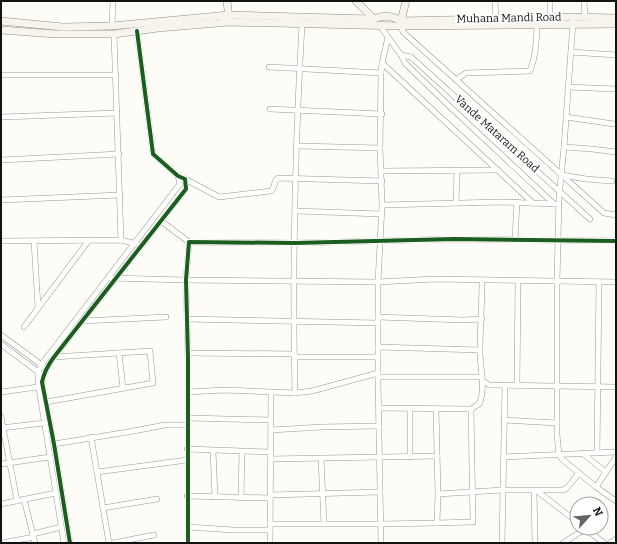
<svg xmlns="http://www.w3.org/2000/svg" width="617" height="544" font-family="Bitter,serif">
	<rect width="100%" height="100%" fill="#fdfcf7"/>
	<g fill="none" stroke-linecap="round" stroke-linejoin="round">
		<g stroke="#979795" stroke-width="6">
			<g id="street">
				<path d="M495,1L496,19"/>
				<path d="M550,1V18"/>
				<path d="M584,1L585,17"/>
				<path d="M573,22L564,147L559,197L557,282V435L559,455L563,460L596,487L616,501"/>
				<path d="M401,24L403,32L604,213L616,215"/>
				<path d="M112,26L113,1"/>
				<path d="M380,26L401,55L405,63L446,103L554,204"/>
				<path d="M114,34L121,240"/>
				<path d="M571,52L616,55"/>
				<path d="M401,55L411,57L590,219"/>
				<path d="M382,63L533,203"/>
				<path d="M269,67L381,73"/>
				<path d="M1,75H116"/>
				<path d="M456,80L466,73L530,71C536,56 537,41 537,24"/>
				<path d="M569,87L614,89"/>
				<path d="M270,109L382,114"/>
				<path d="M1,117L117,113"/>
				<path d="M566,117L614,124"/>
				<path d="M298,146L380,148"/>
				<path d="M564,147L592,149L616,152"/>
				<path d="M1,160L119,154"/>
				<path d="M382,171L498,170"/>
				<path d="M562,175L586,179L612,181"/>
				<path d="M185,179L219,197L271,191C276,187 273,181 278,178L382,181"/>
				<path d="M1,200L120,195"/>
				<path d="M456,203L457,171"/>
				<path d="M382,205L501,202L555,204"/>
				<path d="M296,211L381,214"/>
				<path d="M161,221L189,242"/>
				<path d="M515,240L517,202"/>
				<path d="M1,241L121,240L137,244"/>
				<path d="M34,241L38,307"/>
				<path d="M109,278L186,280L378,282L435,279L616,282"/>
				<path d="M378,317L463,320L482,319"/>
				<path d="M187,319L378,323"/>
				<path d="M82,321L166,317"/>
				<path d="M24,327L89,240"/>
				<path d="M1,335L43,366"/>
				<path d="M1,344L41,374"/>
				<path d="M378,347L480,350"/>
				<path d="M119,353L123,388"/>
				<path d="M188,353L294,354"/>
				<path d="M294,357H378"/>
				<path d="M378,377H481"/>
				<path d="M483,381L489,385L616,387"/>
				<path d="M517,385L518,281"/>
				<path d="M1,392L38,387"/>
				<path d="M188,392L224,390L295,393L312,391L378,373"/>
				<path d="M295,393C292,270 295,147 302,24"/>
				<path d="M46,402L153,383L150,351L54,357"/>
				<path d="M379,408L471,409L479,404C486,391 480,367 480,352C480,328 482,304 482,280"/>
				<path d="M1,417L17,501"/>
				<path d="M188,418L271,420"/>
				<path d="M504,420L557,423"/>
				<path d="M1,428L44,423"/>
				<path d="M271,430L322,427L379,426"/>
				<path d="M91,437L109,543"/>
				<path d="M54,444L128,432L165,425H187"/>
				<path d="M187,449L270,452"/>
				<path d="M213,451L215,497"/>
				<path d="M582,453L606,472"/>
				<path d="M597,453L599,282"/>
				<path d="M410,457V408"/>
				<path d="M504,457L616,452"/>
				<path d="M321,458L324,524"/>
				<path d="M271,459L437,456"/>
				<path d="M1,464L50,457"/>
				<path d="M97,472L187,460"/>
				<path d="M596,487L616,457"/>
				<path d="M534,491L535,543"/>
				<path d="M537,491L577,522"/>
				<path d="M438,494L503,490H563L567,488L579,473"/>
				<path d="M270,495L380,492"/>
				<path d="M187,496L270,498"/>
				<path d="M241,498L242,452"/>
				<path d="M24,499L35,543"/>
				<path d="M1,504L56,493"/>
				<path d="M103,508L157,499"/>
				<path d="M437,523L473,522L471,409"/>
				<path d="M270,524H381L437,523L438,494L436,409"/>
				<path d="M188,527L233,530H270"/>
				<path d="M584,528L604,543"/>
				<path d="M33,534L61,527"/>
				<path d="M2,543L34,537"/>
				<path d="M64,543L38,382V373L41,365L180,184L178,176"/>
				<path d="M70,543L54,444L42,382C44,372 48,365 54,357L186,189L185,179L178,176L153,154L137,31"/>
				<path d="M113,543L154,535"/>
				<path d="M188,543V359L186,280L189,242L295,243L454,239L616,241"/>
				<path d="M270,543L271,393"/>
				<path d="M381,543L378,379V282L382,205L380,148L381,73L382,63L388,37"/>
				<path d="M502,543L505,385"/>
				<path d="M563,543L585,529"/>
				<path d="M610,543L616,539"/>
			</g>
		</g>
		<g stroke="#8e8d8b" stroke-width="8">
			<g id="secondary">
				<path d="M227,1L229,19"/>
				<path d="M356,1L374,19"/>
				<path d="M1,21L63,27L112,26L229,15L373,19C384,15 391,15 401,21L569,17L616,18"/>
				<path d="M401,21L406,1"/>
				<path d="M1,30L56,34H114L158,28L229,22L401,26L616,24"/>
			</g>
		</g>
		<use href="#street" stroke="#fffffe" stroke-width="5"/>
		<use href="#secondary" stroke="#f6f4eb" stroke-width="7"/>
		<g stroke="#fff" stroke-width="6">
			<g id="cycleway">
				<path d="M70,543L54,444L42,382C44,372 48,365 54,357L186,189L185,179L178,176L153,154L137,31"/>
				<path d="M188,543V359L186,280L189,242L295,243L454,239L616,241"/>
			</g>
		</g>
		<use href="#cycleway" stroke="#1b5e20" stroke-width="4"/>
	</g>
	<g text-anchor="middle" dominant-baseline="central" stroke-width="4" stroke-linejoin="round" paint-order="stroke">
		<g font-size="11" fill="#111" stroke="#fff">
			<text transform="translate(509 18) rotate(-1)">Muhana Mandi Road</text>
			<text transform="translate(497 134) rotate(42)">Vande Mataram Road</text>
		</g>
	</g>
	<rect width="617" height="544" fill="none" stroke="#111111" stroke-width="4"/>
	<g transform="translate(589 516) rotate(63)"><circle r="19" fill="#ffffff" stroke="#a0a0a0"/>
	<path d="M0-3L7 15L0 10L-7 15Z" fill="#646362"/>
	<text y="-6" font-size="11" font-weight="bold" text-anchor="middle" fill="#111111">N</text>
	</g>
</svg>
